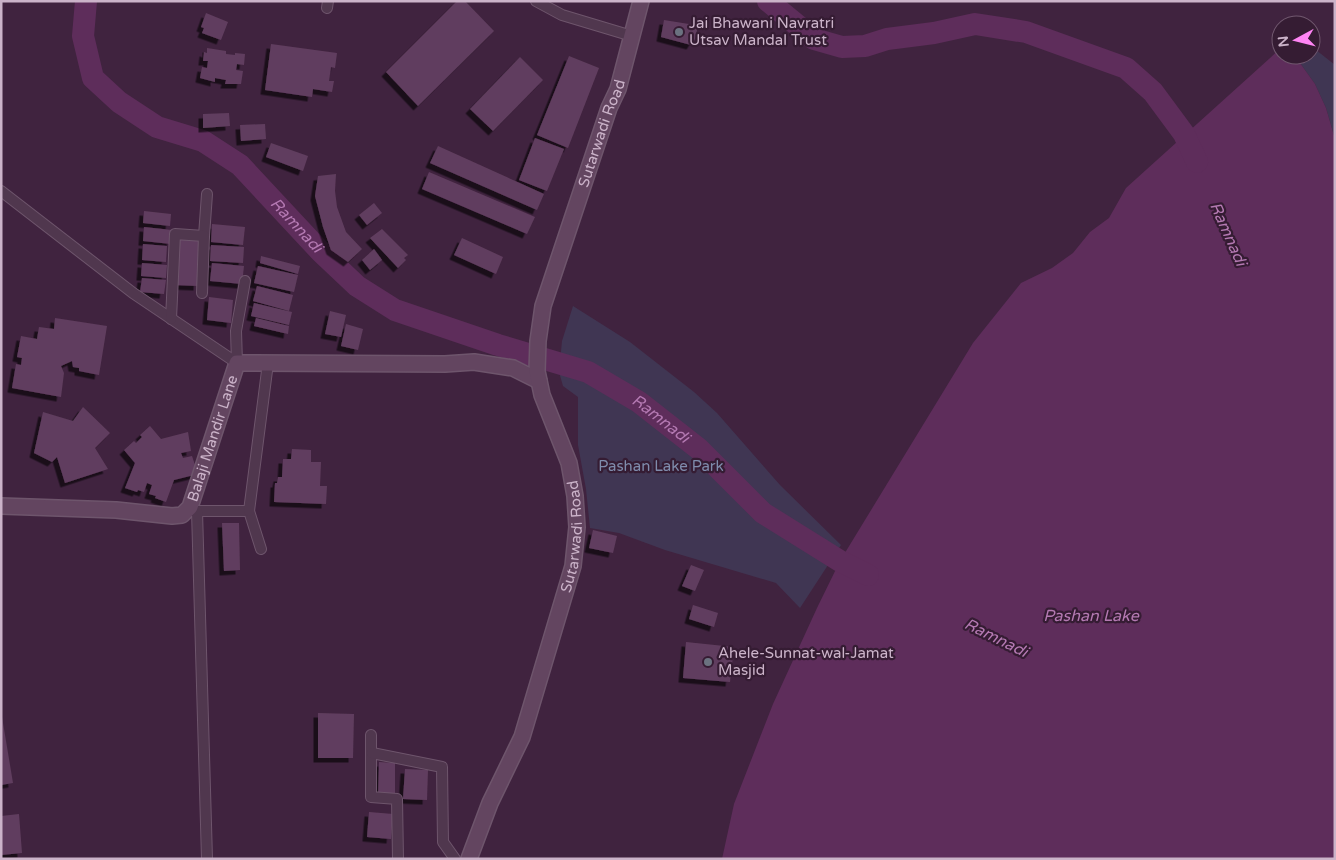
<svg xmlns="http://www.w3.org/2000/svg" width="1336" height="860" font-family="'Varela Round',sans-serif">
	<defs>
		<filter id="shadow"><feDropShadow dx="-4.5" dy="4.5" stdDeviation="0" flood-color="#0009"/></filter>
	</defs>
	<rect width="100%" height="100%" fill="#40233f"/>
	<g fill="#403653">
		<path d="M1311,46L1335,65V139L1326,108L1315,84L1295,56L1285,55H1311Z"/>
		<path d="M573,306L630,342L694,392L717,413L780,485L841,545L800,608L776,583L665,550L619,533L590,528L586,489L578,445V397L563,386L559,372L562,341Z"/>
	</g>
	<path fill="#5e2d5b" d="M1281,48V55L1295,56L1315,84L1326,108L1335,139V859H722L734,804L773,704L817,608L840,561L973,343L1021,283L1052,268L1073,253L1090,232L1109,218L1126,188Z"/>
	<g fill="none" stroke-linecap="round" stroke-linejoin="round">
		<g stroke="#5e2d5b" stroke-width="22">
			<path id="s1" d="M86,1L83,36L93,78L119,102L157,127L203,141L240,165L321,252L357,286L395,310L498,345L588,372L639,402L699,449L763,513L840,561L868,575"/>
			<path d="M768,1L814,39L842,47L865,46L887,39L934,33L975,24L1026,32L1126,68L1153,92L1184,134L1197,162"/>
		</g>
	</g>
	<g fill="#603e5e" filter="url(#shadow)">
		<path d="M457,1H465L494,31L418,106L386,72Z"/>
		<path d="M206,13L228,22L221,40L202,33L204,28L201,27Z"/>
		<path d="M664,20L695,25L697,30L695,39L691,45L661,37Z"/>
		<path d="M271,44L337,53L335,68L331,67L329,81H334L332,92L313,89L312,97L265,90Z"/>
		<path d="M207,48L226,51V54L235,55V53L245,54L244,65L237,64L236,70L243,71L241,84H225L226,80L215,78V82L200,78L202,67L207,68L208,61H203L204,52L207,53Z"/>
		<path d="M569,56L599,68L568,148L537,135Z"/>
		<path d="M520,57L543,80L493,131L470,109Z"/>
		<path d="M229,113L230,126L203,128V114Z"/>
		<path d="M265,124L266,139L241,141L240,125Z"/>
		<path d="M535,138L564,149L547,191L519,180Z"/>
		<path d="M271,143L308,156L303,171L266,157Z"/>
		<path d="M438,146L544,194L537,210L430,163Z"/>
		<path d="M429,172L535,217L527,234L422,189Z"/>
		<path d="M336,174L335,191L337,207L346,232L362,249L348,262L331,250L323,227L315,196L318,176Z"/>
		<path d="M374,203L382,213L367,225L359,215Z"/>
		<path d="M144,211L171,214L170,226L143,223Z"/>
		<path d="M212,224L245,227L243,245L211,242Z"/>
		<path d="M144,227L172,230L171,244L143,241Z"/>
		<path d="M382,229L408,255L404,258L406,260L398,268L370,238Z"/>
		<path d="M462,238L503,257L496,274L454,255Z"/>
		<path d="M177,239L201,241L198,286L174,285Z"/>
		<path d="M143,244L167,246L166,262L142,260Z"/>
		<path d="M211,245L244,247L243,263L210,261Z"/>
		<path d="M374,249L382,260L370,270L362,260Z"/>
		<path d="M261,256L300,266L298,274L260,263Z"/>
		<path d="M142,263L167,265L166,278L141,276Z"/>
		<path d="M212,263L244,266L242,284L210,281Z"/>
		<path d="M258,266L298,275L294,292L254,283Z"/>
		<path d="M142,278L166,280L164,294L140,292Z"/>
		<path d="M257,286L293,295L289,311L253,301Z"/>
		<path d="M209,297L233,300L231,323L207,320Z"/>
		<path d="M254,303L292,312L289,325L251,316Z"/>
		<path d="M330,311L346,315L341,337L325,334Z"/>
		<path d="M55,318L107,326L99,375L79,371V368L73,367L72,361L61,366L64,373L61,397L12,388L16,364L21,365L22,358L17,357L21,336L37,339L39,327L54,329Z"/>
		<path d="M256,318L289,326L288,334L254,326Z"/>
		<path d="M346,324L363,329L358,350L341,346Z"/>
		<path d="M83,407L110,433L95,448L108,469L65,483L57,457L52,462L34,453L43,412L73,421Z"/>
		<path d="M150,426L161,439L188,432L191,451L181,453L183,458L192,456L198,474L174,480L166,502L155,498L156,496L149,494L152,485L147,483L144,492L138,490L137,492L125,488L135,463L124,450L134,441L136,443L142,437L140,435Z"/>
		<path d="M292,449L311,450V462H321L320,486H327L326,504L274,502L275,483H277L278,477H282L283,459H291Z"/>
		<path d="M222,523H239L240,570L224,571Z"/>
		<path d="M593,530L617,536L613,553L589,548Z"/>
		<path d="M691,565L704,570L695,591L682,586Z"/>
		<path d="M693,605L718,613L714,627L689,619Z"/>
		<path d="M686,642L734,647L730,682L683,678Z"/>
		<path d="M1,711L13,783L1,785Z"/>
		<path d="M318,713L354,714L353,758H318Z"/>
		<path d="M379,762L395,763V796H378Z"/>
		<path d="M405,769L428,770L427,800L403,799Z"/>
		<path d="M369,812L393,814L391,839L367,837Z"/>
		<path d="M19,814L22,853L1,855V816Z"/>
	</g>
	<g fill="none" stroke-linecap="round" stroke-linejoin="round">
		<g stroke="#6e556c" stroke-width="12">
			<g id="street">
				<path d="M536,1L562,15L632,36"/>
				<path d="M327,8L328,1"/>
				<path d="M1,191L133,293L237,363"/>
				<path d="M204,236L207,194"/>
				<path d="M171,319L175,234L204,236L202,293"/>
				<path d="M237,363L236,331L245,281"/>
				<path d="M192,511H249L261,549"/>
				<path d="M197,511L207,859"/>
				<path d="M249,511L268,363"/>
				<path d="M371,735V797L397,799L398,859"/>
				<path d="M372,753L442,767L443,842L455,859"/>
			</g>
		</g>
		<g stroke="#6e556c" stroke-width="18">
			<g id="secondary">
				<path id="s2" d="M1,506L116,510L172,516L182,515L190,507L237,363L445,364L474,362L513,368L539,381"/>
				<path id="s3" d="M469,859L490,803L522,737L573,566L577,527L575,496L569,463L542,395L537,371L538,341L543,306L609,108L618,89L641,1"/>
			</g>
		</g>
		<use href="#street" stroke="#50374e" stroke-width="10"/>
		<use href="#secondary" stroke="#634560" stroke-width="15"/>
	</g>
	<g fill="#6b7280" stroke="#351c33" stroke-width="2">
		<circle cx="679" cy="32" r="5"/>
		<circle cx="708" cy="662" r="5"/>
	</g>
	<g text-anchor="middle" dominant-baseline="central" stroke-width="4.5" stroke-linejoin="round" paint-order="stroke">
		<g font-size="15" fill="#cbb3c9" stroke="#351c33" text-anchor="start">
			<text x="689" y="23">Jai Bhawani Navratri<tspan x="689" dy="17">Utsav Mandal Trust</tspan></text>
			<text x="718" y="653">Ahele-Sunnat-wal-Jamat<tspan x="718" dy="17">Masjid</tspan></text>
		</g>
		<g font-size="15" fill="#cbb3c9" stroke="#351c33">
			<text stroke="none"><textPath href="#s3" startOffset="761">Sutarwadi Road</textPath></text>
			<text stroke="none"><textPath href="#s2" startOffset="265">Balaji Mandir Lane</textPath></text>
			<text stroke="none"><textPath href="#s3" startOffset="341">Sutarwadi Road</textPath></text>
		</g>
		<g font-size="15" fill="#7f8cac" stroke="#351c33">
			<text x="661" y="466">Pashan Lake Park</text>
		</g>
		<g font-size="16" font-style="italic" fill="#b479b2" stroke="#351c33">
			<text stroke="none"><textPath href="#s1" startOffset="334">Ramnadi</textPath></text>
			<text transform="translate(1228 234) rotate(66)">Ramnadi</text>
			<text stroke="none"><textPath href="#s1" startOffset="754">Ramnadi</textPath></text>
			<text x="1091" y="616">Pashan Lake</text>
			<text transform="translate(996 638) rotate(26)">Ramnadi</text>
		</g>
	</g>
	<rect width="1336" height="860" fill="none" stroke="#cbb3c9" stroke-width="5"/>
	<g transform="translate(1296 40) rotate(263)"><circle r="24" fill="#351c33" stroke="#71586f"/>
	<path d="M0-4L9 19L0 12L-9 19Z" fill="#ff84f4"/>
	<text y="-8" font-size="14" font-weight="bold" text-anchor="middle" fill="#cbb3c9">N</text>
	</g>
</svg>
